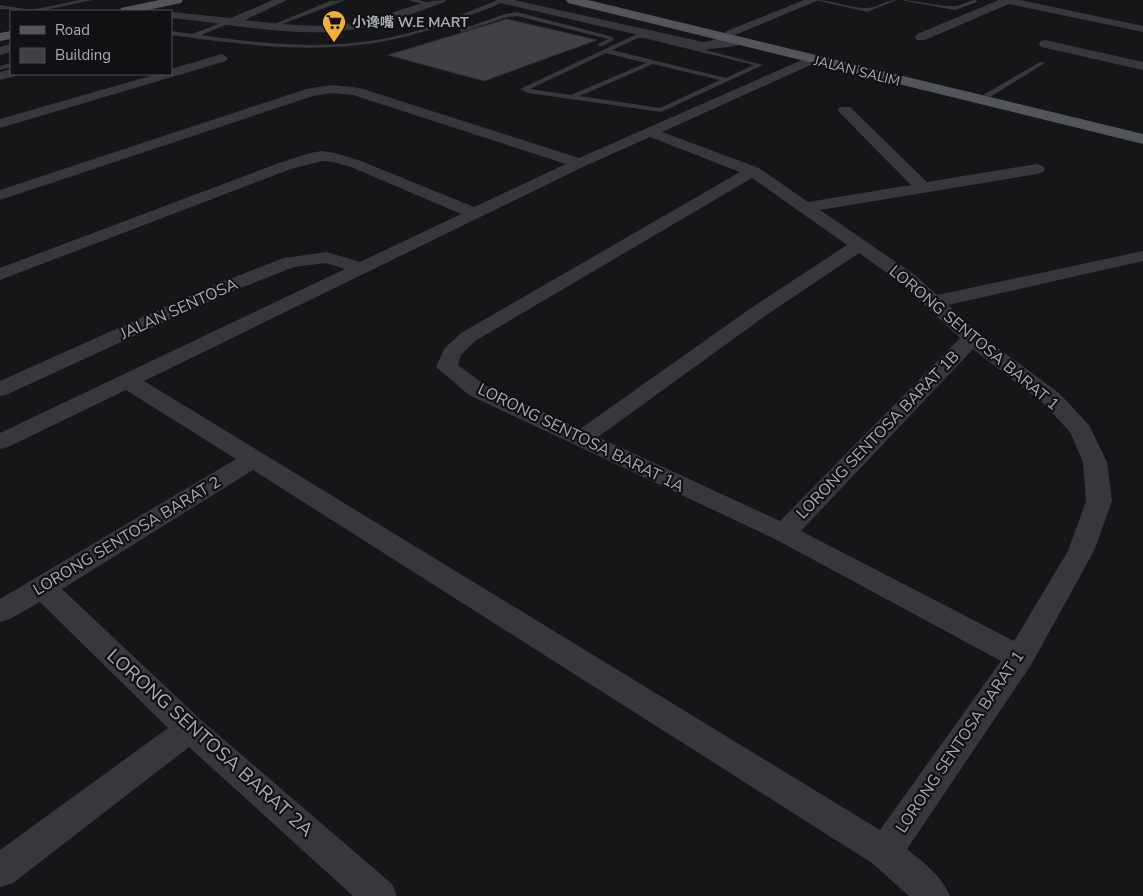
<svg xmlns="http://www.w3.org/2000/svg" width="1143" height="896" font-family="'Nunito Sans','Noto Sans SC',sans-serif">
	<rect width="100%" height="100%" fill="#161618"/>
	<path fill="#404145" stroke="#303034" d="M507,19L597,40L484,81L388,55Z"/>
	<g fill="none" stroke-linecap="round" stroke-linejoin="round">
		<g fill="#37383d" fill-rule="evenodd">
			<path d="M80,0H92L40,11L0,9V5L31,10Z"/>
			<path d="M346,0L277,26L272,25L330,1Z"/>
			<path d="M408,0H419L432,4L429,6Z"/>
			<path d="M497,0H505C492,9 474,13 460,19C357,60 277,49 171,35V31L192,34L231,19L233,22L201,35C267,45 335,51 401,35C434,27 465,13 497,0Z"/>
			<path d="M815,0C833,0 849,8 866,8C877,8 886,0 897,0L867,12Z"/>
			<path d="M900,0C917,0 941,7 955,6C963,5 969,0 976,0L977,2L955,10Z"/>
			<path d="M517,12L613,37L614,40L602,46H598V44L608,39L517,16L508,17L462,32L459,30L505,14Z"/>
			<path d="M637,34H644L763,65L661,112L528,93L520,89ZM638,38H644L754,65L726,78L612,50ZM606,53L646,63L571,95L530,89ZM653,64L720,80L660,108L580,96Z"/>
			<path d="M1040,62L1045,63L990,97L983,95Z"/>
			<path d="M11,63V67L0,70V66Z"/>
		</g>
		<g fill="#37383d" fill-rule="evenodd">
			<path d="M273,0H287L245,20C285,25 328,30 368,20C395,14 419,0 446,0L445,2C416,12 388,24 357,29C296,39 233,24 171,18V12L231,18Z"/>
			<path d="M495,0H514L703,42C715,40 738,33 747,42C742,47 712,48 703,50L500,3Z"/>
			<path d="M804,0H819L735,35H727L725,33L727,31Z"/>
			<path d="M999,0H1020L1143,26V32L1009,4L925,40H917L915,37L917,34Z"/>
			<path d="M1045,40L1143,62V70L1041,47L1039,44L1041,41Z"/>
			<path d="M11,44V52L0,55V47Z"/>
			<path d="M222,54L228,58L226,61L0,128V119L157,74H171V69Z"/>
			<path d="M811,56L817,60L815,63L662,132L759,168L808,202L911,185L840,113L838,110L840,107H850L927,182L1037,164L1043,166L1045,169L1043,172L1037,174L820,210L915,275L937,295L1143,251V261L948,305L979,334L1059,393L1089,425L1107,462L1112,501L1094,551L1031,665L907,849C924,863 941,875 950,896H909L872,863L253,470L62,589L201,720L392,884L397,896H353L189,747L13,883L0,887V850L168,728L40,602L10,619L0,622V599L236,459L126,390L8,447L0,449V433L345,269L326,263L294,267L228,293L8,394L0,396V381L214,285L284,258L327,252L360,262L461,214L351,167L333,162L322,161L291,169L0,280V268L279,163L310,153L322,151L335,153L361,161L474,207L566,164L353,95L332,93L313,96L0,200V190L306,89L332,85L360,88L579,158ZM650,137L740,172L461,333L444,349L436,367L469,395L775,539L1001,661L880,830L144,381L585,166ZM752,178L847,245L751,308L580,429L485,385L458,365L461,355L475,341ZM859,253L901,283L960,338L780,521L598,437L765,316ZM973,349L1043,403L1070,432L1083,462L1086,501L1068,551L1014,641L801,531Z"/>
			<path d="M11,69V74H17L16,76L0,80V72Z"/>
		</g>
		<g fill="#53555c" fill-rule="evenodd">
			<path d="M159,0H183L181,3L143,11H120L121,8Z"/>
			<path d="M566,0H588L1143,134V144L568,3Z"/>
			<path d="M11,31V39L0,41V33Z"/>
		</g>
	</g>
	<defs>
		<g id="supermarket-pin" transform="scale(1.25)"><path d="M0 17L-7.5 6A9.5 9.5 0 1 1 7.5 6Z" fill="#f2b134" stroke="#111113"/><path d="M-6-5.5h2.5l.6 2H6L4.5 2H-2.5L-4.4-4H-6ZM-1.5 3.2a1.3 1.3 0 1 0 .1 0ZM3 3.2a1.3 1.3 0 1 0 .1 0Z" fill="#111"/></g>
	</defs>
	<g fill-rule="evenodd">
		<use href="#supermarket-pin" x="334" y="22"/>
	</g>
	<g text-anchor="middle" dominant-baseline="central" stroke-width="4.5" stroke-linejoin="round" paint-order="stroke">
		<g font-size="14" font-weight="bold" fill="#a8adb8" stroke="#111113" text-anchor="start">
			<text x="352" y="22">小谗嘴 W.E MART</text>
		</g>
		<g font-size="14" fill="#a8adb8" stroke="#111113">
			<text transform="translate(857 71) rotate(14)">JALAN SALIM</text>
		</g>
		<g font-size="16" fill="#a8adb8" stroke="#111113">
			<text transform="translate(179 309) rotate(-24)">JALAN SENTOSA</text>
			<text transform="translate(974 338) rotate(40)">LORONG SENTOSA BARAT 1</text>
			<text transform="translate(878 435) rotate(-46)">LORONG SENTOSA BARAT 1B</text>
			<text transform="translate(581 438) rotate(26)">LORONG SENTOSA BARAT 1A</text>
			<text transform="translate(127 536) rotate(-31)">LORONG SENTOSA BARAT 2</text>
			<text transform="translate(960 742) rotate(-56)">LORONG SENTOSA BARAT 1</text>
		</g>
		<g font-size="19" fill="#a8adb8" stroke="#111113">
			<text transform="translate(210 743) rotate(42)">LORONG SENTOSA BARAT 2A</text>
		</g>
	</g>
	<rect x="10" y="10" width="162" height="65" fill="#111113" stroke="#4d4f55"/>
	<rect x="20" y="26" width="25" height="8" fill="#53555c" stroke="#4d4f55"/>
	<text x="55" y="35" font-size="15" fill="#a8adb8">Road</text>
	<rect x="20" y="48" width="25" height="15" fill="#404145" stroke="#4d4f55"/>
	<text x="55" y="60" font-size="15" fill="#a8adb8">Building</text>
</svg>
